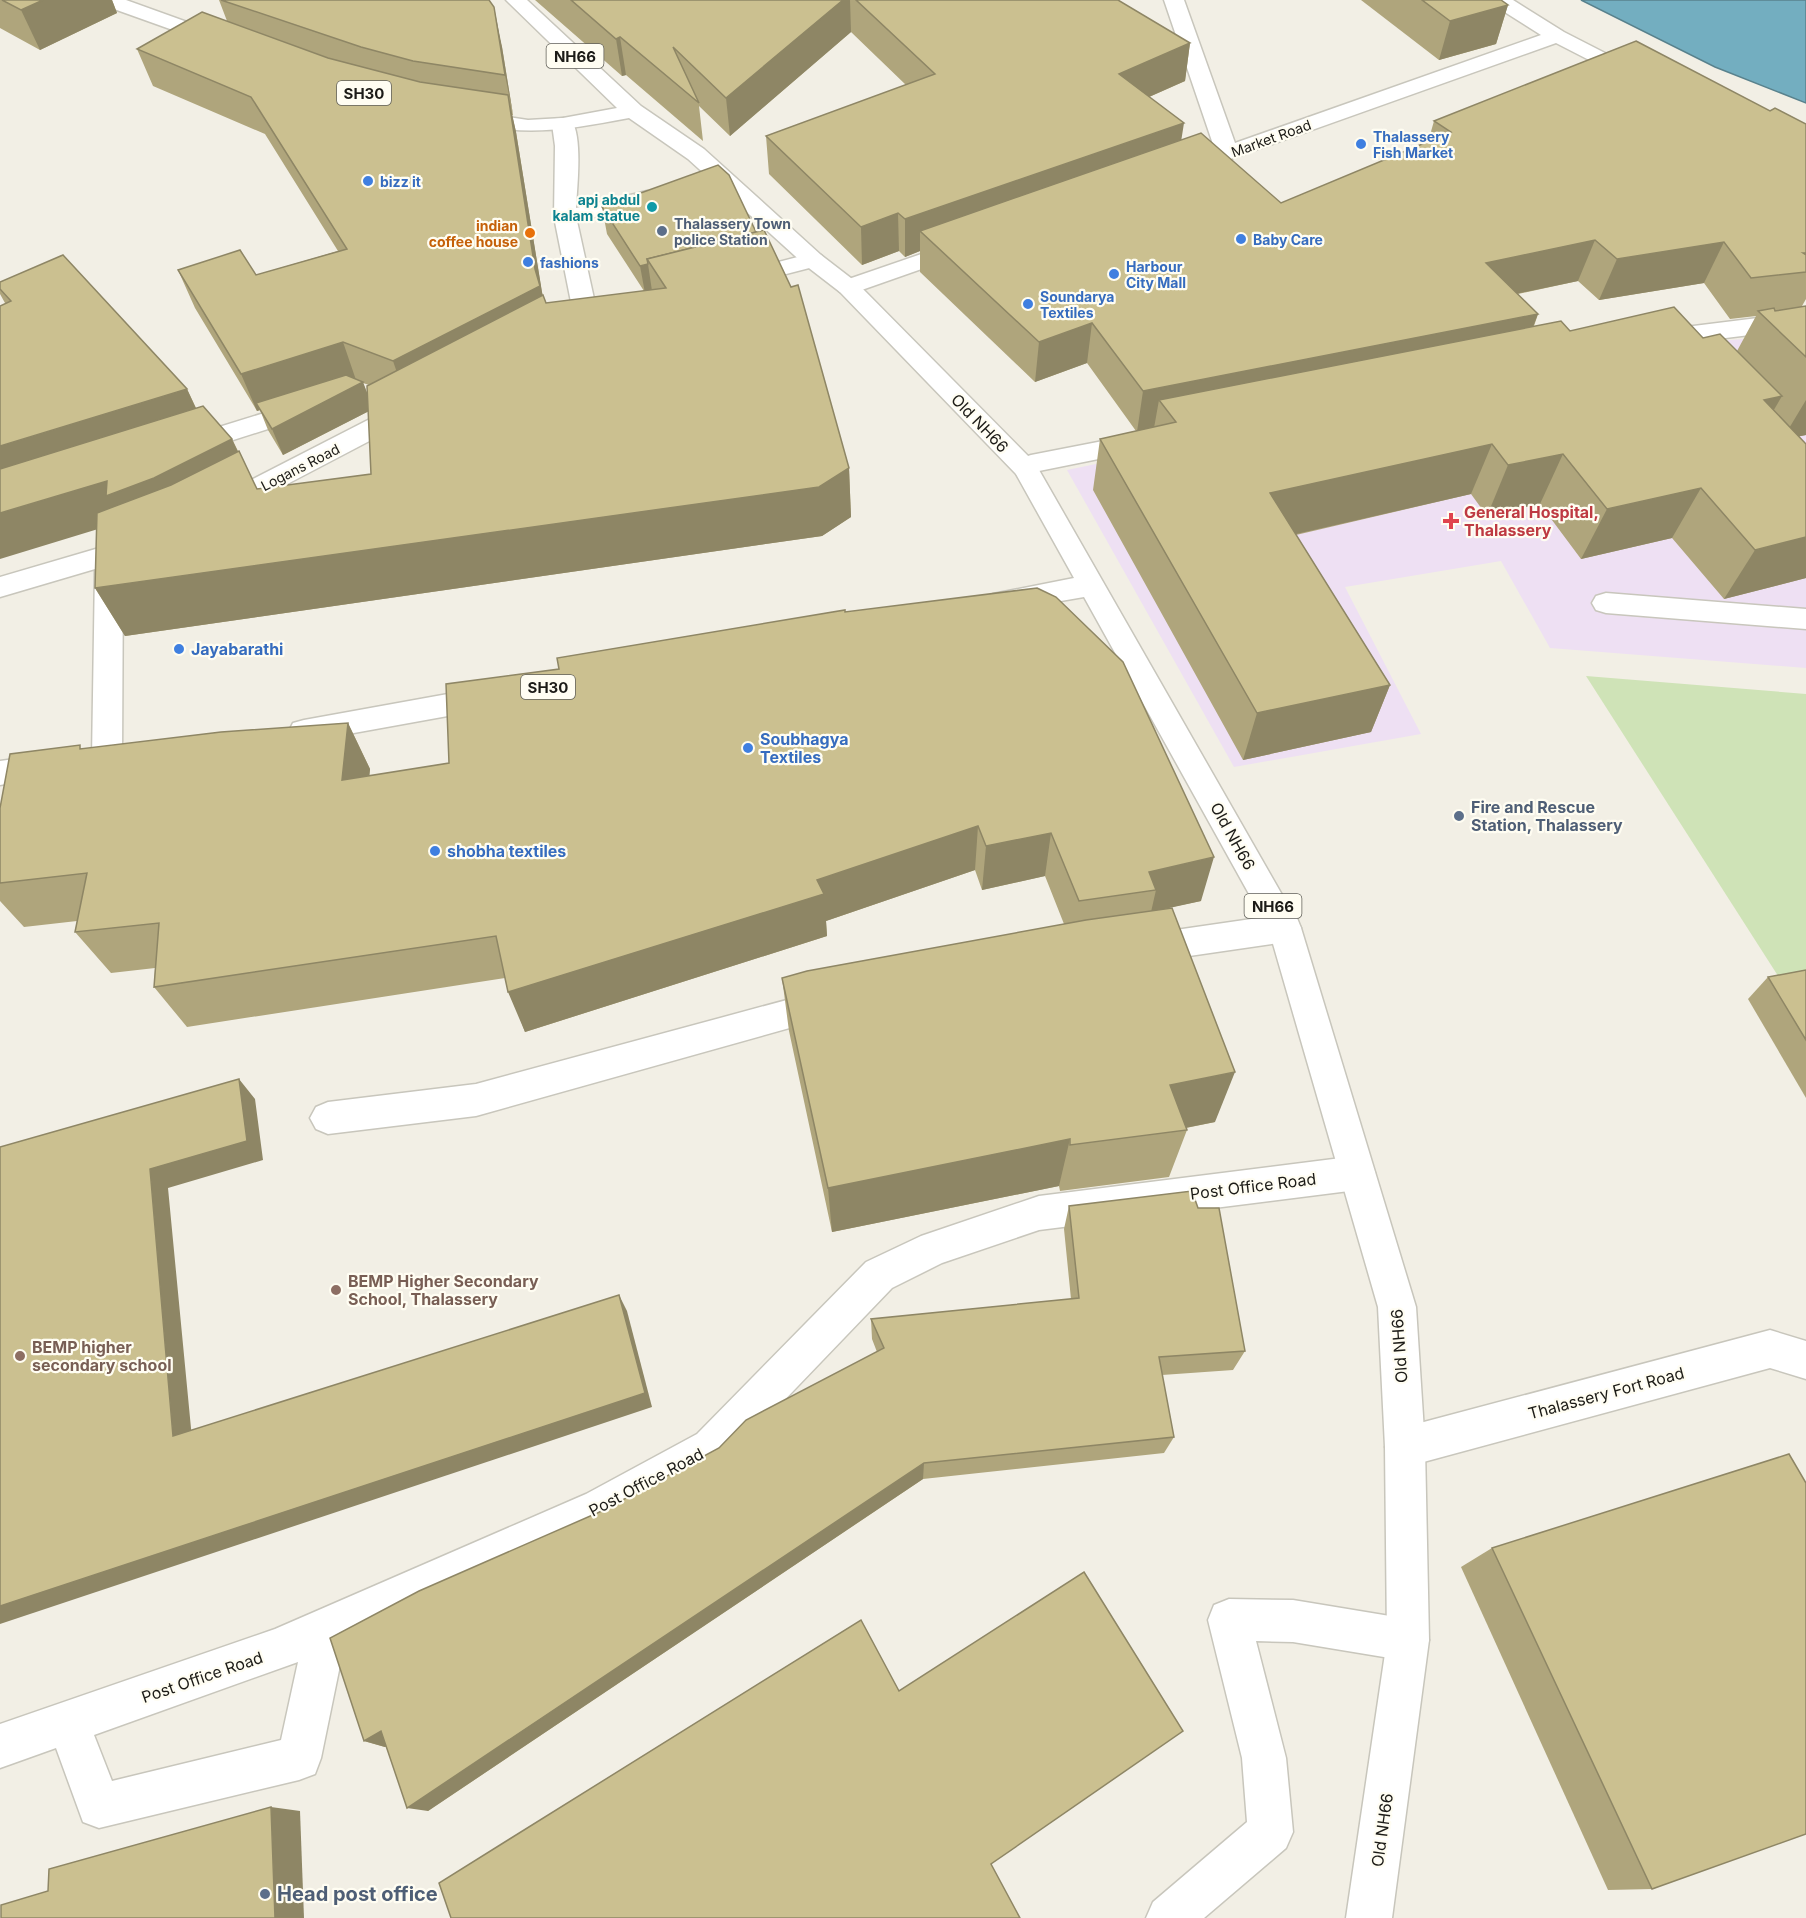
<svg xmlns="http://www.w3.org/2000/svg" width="1806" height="1918" font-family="Inter,sans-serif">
	<rect width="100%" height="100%" fill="#f2efe5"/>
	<path fill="#eee0f3" d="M1806,334V668L1550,648L1501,561L1345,587L1421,734L1234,767L1067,470L1671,345Z"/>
	<path fill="#cfe3b7" d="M1586,676L1806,694V978L1780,979Z"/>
	<path fill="#73aec0" stroke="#59828d" stroke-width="1.5" d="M1581,0H1806V103L1715,67Z"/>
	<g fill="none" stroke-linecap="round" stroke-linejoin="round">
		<g stroke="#c8c6bc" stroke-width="3">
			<g id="minor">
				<path d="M1164,0H1184L1235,143L1541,35L1492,4L1489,0H1513L1564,32L1644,73L1647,77L1644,81L1637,83L1630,81L1556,43L1183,176L1175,174L1172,169L1175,164L1215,150Z"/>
				<path d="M563,118L571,119C583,137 577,186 576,208L647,191L655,193L658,198L655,203L577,221L598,317L595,322L586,325L577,322L574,317L554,217L555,146L552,124L555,119Z"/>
				<path d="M962,240L970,242L974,247L970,252L856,292L848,294L840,292L836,287L840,282Z"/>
				<path d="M813,253L821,255L825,260L821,265L740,286L732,284L728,279L732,274Z"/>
				<path d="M1806,312V328L1653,347L1644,344L1641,339L1644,334L1653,331Z"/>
				<path d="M306,400L315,402L319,408L315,414L183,456L174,453L170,447L174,441Z"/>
				<path d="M410,401L419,403L423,409L419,415L228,515L219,517L210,515L206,508L210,501L401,403Z"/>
				<path d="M1144,433L1153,436L1157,442L1153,448L1039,471C1032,478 1026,478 1017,475L1013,469L1022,458L1031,455Z"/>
				<path d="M138,533L148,536L152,543L148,550L121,561L123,565L122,758L118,766L107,770L96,766L92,758L95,569L0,597V577L99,548Z"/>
				<path d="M1606,593L1806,609V629L1606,613L1596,610L1592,603L1596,596Z"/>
				<path d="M1285,914L1297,918L1301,928L1297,938L1285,942L1141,963L1129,959L1125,949L1129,939L1141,935Z"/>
				<path d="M831,988L843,993L848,1003L843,1013L476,1116L328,1134L316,1129L310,1118L316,1107L328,1102L476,1084Z"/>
				<path d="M1357,1156L1370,1161L1375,1173L1370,1185L1357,1190L1039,1230L942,1263L892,1288L725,1462L614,1522L345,1641L321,1758L315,1774L299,1780L99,1828L83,1822L56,1748L0,1768V1724L275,1629L586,1494L697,1434L866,1262L921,1236L1039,1196ZM298,1662L281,1740L112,1781L94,1735Z"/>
				<path d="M1770,1330L1806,1341V1379L1770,1368L1405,1467L1391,1461L1385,1447L1391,1433L1405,1427Z"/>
				<path d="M1229,1599L1293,1600L1408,1619L1423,1625L1429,1640L1423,1655L1408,1661L1293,1642L1256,1641L1286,1758L1293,1832L1286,1848L1204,1918H1146L1153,1902L1247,1822L1242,1758L1208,1620L1214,1605Z"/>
			</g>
		</g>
		<g stroke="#c8c6bc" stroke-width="3">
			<g id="major">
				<path d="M97,0H126L226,36L229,40L226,44H212L100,4Z"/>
				<path d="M506,0H527L641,106L704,149L821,255L856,282L1035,463L1301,928L1416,1307L1425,1447L1429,1640L1392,1918H1346L1387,1640L1385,1447L1378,1307L1269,930L1084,597L1003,611L993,608L989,601L993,594L1074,578L1016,474L840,292L805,265L688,159L629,118C566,130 526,137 461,122L458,117L461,112L469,111L528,120L563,118L617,108Z"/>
				<path d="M492,686L502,689L507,697L502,705L492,708L304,742L293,739L289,731L293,723L304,720Z"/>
				<path d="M51,754L62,758L66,766L62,774L0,785V761Z"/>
			</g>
		</g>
		<use href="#minor" fill="#fff" fill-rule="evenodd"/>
		<use href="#major" fill="#fff" fill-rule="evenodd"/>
	</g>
	<g fill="#afa57c" fill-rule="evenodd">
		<path d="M0,0H112L117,13L40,50L0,28Z"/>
		<path d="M219,0H489L502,47L513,115H512L516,132L542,293L546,303L644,291L607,234L602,207L849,468L851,517L822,536L125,636L95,588L97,530L5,303L0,294V282L187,389L196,408L232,439L257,489L371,474L369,411L283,455L268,430L260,410L257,411L195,308L178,270L256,275L338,251L265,134L153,86L137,49L227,21ZM363,383L369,385L368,395Z"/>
		<path d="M535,0H1118L1190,43L1185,81L1149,97L1181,140L1281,203L1428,142L1434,121L1770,111L1806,124V299L1802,306H1806V435L1799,436L1806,444V578L1724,599L1672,538L1581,559L1540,504L1487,516L1471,494L1296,535L1390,685L1371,732L1243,760L1093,490L1100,439L1136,431L1087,363L1035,382L920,272V251L905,257L899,251L862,265L769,174L766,136L906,85L851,32L730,136L699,106L703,141L626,75L622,76ZM1578,281L1599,300L1704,283L1730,319L1756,316L1737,351L1534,326L1538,314L1518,294Z"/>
		<path d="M1361,0H1501L1508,5L1496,44L1439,60Z"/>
		<path d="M845,612L1201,901L1167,908L1215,1122L1186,1128L1187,1130L1169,1177L1060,1191L1059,1186L832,1232L789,1031L782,978L1064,924L1045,876L982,890L975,870L826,921L827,936L525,1032L505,978L187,1027L154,987L155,968L111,973L75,932L77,921L24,927L0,901V808L83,749L348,723L370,769L369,776L449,763L559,669Z"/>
		<path d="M1806,970V1098L1748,999L1768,977Z"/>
		<path d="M1069,1206L1245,1351L1233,1370L1162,1375L1174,1437L1164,1453L923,1479L428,1811L387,1746L385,1747L364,1741L604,1510L719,1448L877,1352L872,1339L871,1319L1071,1299L1064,1229Z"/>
		<path d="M1492,1548L1652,1889L1608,1890L1461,1567Z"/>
	</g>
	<g fill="#8e8665">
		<path d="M43,0H112L117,13L40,50L21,10Z"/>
		<path d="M843,0H850L851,32L730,136L726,98Z"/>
		<path d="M1508,5L1496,44L1439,60L1450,21Z"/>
		<path d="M494,7L502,47L513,115L505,75Z"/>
		<path d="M620,37L626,75L622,76L616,39Z"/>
		<path d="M1190,43L1185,81L1115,112L1119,74Z"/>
		<path d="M508,95L516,132L542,292L549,324L406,399L393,361L535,269Z"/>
		<path d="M1184,123L1178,161L920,231V251L905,257V219Z"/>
		<path d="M898,213L899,251L862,265L861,227Z"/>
		<path d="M1595,240L1578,281L1472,303L1486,263Z"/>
		<path d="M1724,242L1704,283L1599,300L1617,259Z"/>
		<path d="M648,264L652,291L645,293L640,266Z"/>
		<path d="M1538,314L1522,355L1159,400L1154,428L1137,432L1143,391Z"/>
		<path d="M1092,323L1087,363L1035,382L1039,342Z"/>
		<path d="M343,342L356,380L256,403L260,410L257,411L241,374Z"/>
		<path d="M363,382L373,409L283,455L272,429Z"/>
		<path d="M187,389L205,428L0,493V446Z"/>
		<path d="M1782,396L1752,447L1764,400Z"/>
		<path d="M1806,400V435L1782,440Z"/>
		<path d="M232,439L250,478L121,522L0,559V513L107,481Z"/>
		<path d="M1492,444L1471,494L1257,543L1270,493Z"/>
		<path d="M1563,454L1540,504L1487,516L1508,465Z"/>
		<path d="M849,468L851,517L822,536L125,636L95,588Z"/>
		<path d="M1701,488L1672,538L1581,559L1607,509Z"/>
		<path d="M1806,537V578L1724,599L1755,550Z"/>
		<path d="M1390,685L1371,732L1243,760L1257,713Z"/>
		<path d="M348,723L370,769L365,825L342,780Z"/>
		<path d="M978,826L975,870L826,921L827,936L525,1032L508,992L817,880Z"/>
		<path d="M1051,833L1045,876L982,890L986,846Z"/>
		<path d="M1214,857L1201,901L1151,912L1156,890L1149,872Z"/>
		<path d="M1235,1072L1215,1122L1154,1134L1170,1085Z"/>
		<path d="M239,1079L255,1099L263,1160L168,1188L193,1449L173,1436L150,1169Z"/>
		<path d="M1070,1139L1059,1186L832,1232L828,1188Z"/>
		<path d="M619,1295L627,1311L652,1407L0,1624V1606Z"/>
		<path d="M924,1463L923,1479L428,1811L407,1808Z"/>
		<path d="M381,1731L402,1738L385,1747L364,1741Z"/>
		<path d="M271,1807L300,1811L304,1918H275Z"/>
	</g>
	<g fill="#cbc090" stroke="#8e8665" stroke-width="1.5">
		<path d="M2,0H43L21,10Z"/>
		<path d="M221,0H489L494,7L505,75L413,61L361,47Z"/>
		<path d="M571,0H843L726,98L673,47L699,103L620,37L616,39Z"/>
		<path d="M856,0H1118L1190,43L1119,74L1184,123L905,219L898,213L861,227L766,136L935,74Z"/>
		<path d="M1422,0H1501L1508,5L1450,21Z"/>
		<path d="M202,12L328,58L420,82L508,95L535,269L540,286L393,361L343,342L241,374L178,270L240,250L256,275L347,249L251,97L137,49Z"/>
		<path d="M1636,41L1770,111L1775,108L1806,124V253H1803L1806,255V272L1751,278L1724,242L1617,259L1595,240L1486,263L1538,314L1143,391L1092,323L1039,342L920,231L1201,133L1281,203L1451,132L1434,121Z"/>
		<path d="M718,165L729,175L756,232L647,259L648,264L640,266L602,207Z"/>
		<path d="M764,230L791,287L798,285L849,468L819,487L95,588L97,513L171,485L239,451L257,489L371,474L367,386L543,295L546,303L666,288L647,259Z"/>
		<path d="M63,255L187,389L0,446V306L11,301L0,289V282Z"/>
		<path d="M1806,306V357L1758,311L1774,308L1775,311Z"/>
		<path d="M1674,307L1703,338L1720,334L1782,396L1764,400L1806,444V537L1755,550L1701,488L1607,509L1563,454L1508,465L1492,444L1270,493L1390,685L1257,713L1100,439L1176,422L1159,400L1561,321L1570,331Z"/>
		<path d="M346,375L363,382L272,429L256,403Z"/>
		<path d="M203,406L232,439L154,478L106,496L107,481L0,513V469Z"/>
		<path d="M1037,588L1056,597L1123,662L1214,857L1149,872L1156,890L1079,901L1051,833L986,846L978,826L817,880L824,894L508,992L496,936L154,987L159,923L75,932L87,873L0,883V808L10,754L80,745V749L221,732L348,723L342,780L449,763L446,684L559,669L557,658L845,610V612Z"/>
		<path d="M1172,908L1235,1072L1170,1085L1187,1130L1070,1145V1139L828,1188L782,978L807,971L1086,920Z"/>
		<path d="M1806,970V1040L1768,977Z"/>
		<path d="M239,1079L247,1141L150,1169L173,1436L619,1295L645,1393L0,1606V1147Z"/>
		<path d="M1192,1191L1198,1208H1219L1245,1351L1159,1357L1174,1437L924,1463L407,1808L381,1731L364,1741L330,1638L419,1591L604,1510L719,1448L746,1420L884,1348L871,1319L1079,1298L1069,1206Z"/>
		<path d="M1789,1454L1806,1483V1834L1652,1889L1492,1548Z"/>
		<path d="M1084,1572L1183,1731L991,1864L1020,1918H451L439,1883L861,1620L899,1691Z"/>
		<path d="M271,1807L275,1918H1V1905L48,1891L49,1869Z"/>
	</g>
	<g fill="#3f7fe0" stroke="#fffdf2" stroke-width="2">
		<circle cx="1361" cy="144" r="6"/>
		<circle cx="368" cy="181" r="6"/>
		<circle cx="1241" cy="239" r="6"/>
		<circle cx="528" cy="262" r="6"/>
		<circle cx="1114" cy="274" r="6"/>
		<circle cx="1028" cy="304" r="6"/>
		<circle cx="179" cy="649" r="6"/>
		<circle cx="748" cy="748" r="6"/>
		<circle cx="435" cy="851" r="6"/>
	</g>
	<circle fill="#0f9aa8" stroke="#fffdf2" stroke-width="2" cx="652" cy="207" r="6"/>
	<g fill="#5c6f8a" stroke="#fffdf2" stroke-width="2">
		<circle cx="662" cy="231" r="6"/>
		<circle cx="1459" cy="816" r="6"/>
		<circle cx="265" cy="1894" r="6"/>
	</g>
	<circle fill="#e8710a" stroke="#fffdf2" stroke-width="2" cx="530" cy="233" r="6"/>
	<path fill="#e0444e" stroke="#fffdf2" stroke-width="2" d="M1448 512h6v6h6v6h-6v6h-6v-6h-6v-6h6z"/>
	<g fill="#8d6e63" stroke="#fffdf2" stroke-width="2">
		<circle cx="336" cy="1290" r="6"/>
		<circle cx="20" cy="1356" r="6"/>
	</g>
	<g text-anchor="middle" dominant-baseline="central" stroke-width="4.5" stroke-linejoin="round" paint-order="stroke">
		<g font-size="14" font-weight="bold" fill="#366cbe" stroke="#fffdf2" text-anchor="start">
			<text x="1373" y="136">Thalassery<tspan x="1373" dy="16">Fish Market</tspan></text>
			<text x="380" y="181">bizz it</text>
			<text x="1253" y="239">Baby Care</text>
			<text x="540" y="262">fashions</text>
			<text x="1126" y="266">Harbour<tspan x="1126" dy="16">City Mall</tspan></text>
			<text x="1040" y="296">Soundarya<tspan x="1040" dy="16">Textiles</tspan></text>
		</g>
		<g font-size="14" fill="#1c1b17" stroke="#fffdf2">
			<text transform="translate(1271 138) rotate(-20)">Market Road</text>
			<text transform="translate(300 467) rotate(-27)">Logans Road</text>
		</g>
		<g font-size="14" font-weight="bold" fill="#0d838f" stroke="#fffdf2" text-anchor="end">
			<text x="640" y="199">apj abdul<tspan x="640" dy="16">kalam statue</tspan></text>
		</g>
		<g font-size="14" font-weight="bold" fill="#4e5e75" stroke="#fffdf2" text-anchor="start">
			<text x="674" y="223">Thalassery Town<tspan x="674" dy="16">police Station</tspan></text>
		</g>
		<g font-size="14" font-weight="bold" fill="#c56008" stroke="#fffdf2" text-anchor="end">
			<text x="518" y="225">indian<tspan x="518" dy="16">coffee house</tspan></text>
		</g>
		<g fill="#fffdf2" stroke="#605f59" stroke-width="1.5">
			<rect x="546.5" y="44" width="57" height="24" rx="4.5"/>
			<rect x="337" y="81" width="54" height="24" rx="4.5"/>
			<rect x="521" y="675" width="54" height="24" rx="4.5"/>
			<rect x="1244.5" y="894" width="57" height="24" rx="4.5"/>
		</g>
		<g font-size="15" font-weight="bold" fill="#1c1b17">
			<text x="575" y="56">NH66</text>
			<text x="364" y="93">SH30</text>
			<text x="548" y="687">SH30</text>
			<text x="1273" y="906">NH66</text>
		</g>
		<g font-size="16" fill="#1c1b17" stroke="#fffdf2">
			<text transform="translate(980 423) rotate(46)">Old NH66</text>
			<text transform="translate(1233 836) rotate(61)">Old NH66</text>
			<text transform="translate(1253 1186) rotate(-7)">Post Office Road</text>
			<text transform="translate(1399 1346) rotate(-94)">Old NH66</text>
			<text transform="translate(1606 1393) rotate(-15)">Thalassery Fort Road</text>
			<text transform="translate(646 1482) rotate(-28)">Post Office Road</text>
			<text transform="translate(202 1677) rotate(-19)">Post Office Road</text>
			<text transform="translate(1382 1830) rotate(-82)">Old NH66</text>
		</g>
		<g font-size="16" font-weight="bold" fill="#be3a42" stroke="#fffdf2" text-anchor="start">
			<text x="1464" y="512">General Hospital,<tspan x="1464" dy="18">Thalassery</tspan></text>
		</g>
		<g font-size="16" font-weight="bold" fill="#366cbe" stroke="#fffdf2" text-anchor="start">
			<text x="191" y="649">Jayabarathi</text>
			<text x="760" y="739">Soubhagya<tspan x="760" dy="18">Textiles</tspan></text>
			<text x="447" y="851">shobha textiles</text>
		</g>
		<g font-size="16" font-weight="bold" fill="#4e5e75" stroke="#fffdf2" text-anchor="start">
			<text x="1471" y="807">Fire and Rescue<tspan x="1471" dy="18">Station, Thalassery</tspan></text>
		</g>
		<g font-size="16" font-weight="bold" fill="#785e54" stroke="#fffdf2" text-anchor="start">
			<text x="348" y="1281">BEMP Higher Secondary<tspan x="348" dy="18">School, Thalassery</tspan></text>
			<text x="32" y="1347">BEMP higher<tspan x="32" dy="18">secondary school</tspan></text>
		</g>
		<g font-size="20" font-weight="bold" fill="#4e5e75" stroke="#fffdf2" text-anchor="start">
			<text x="277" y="1894">Head post office</text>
		</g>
	</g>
</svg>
